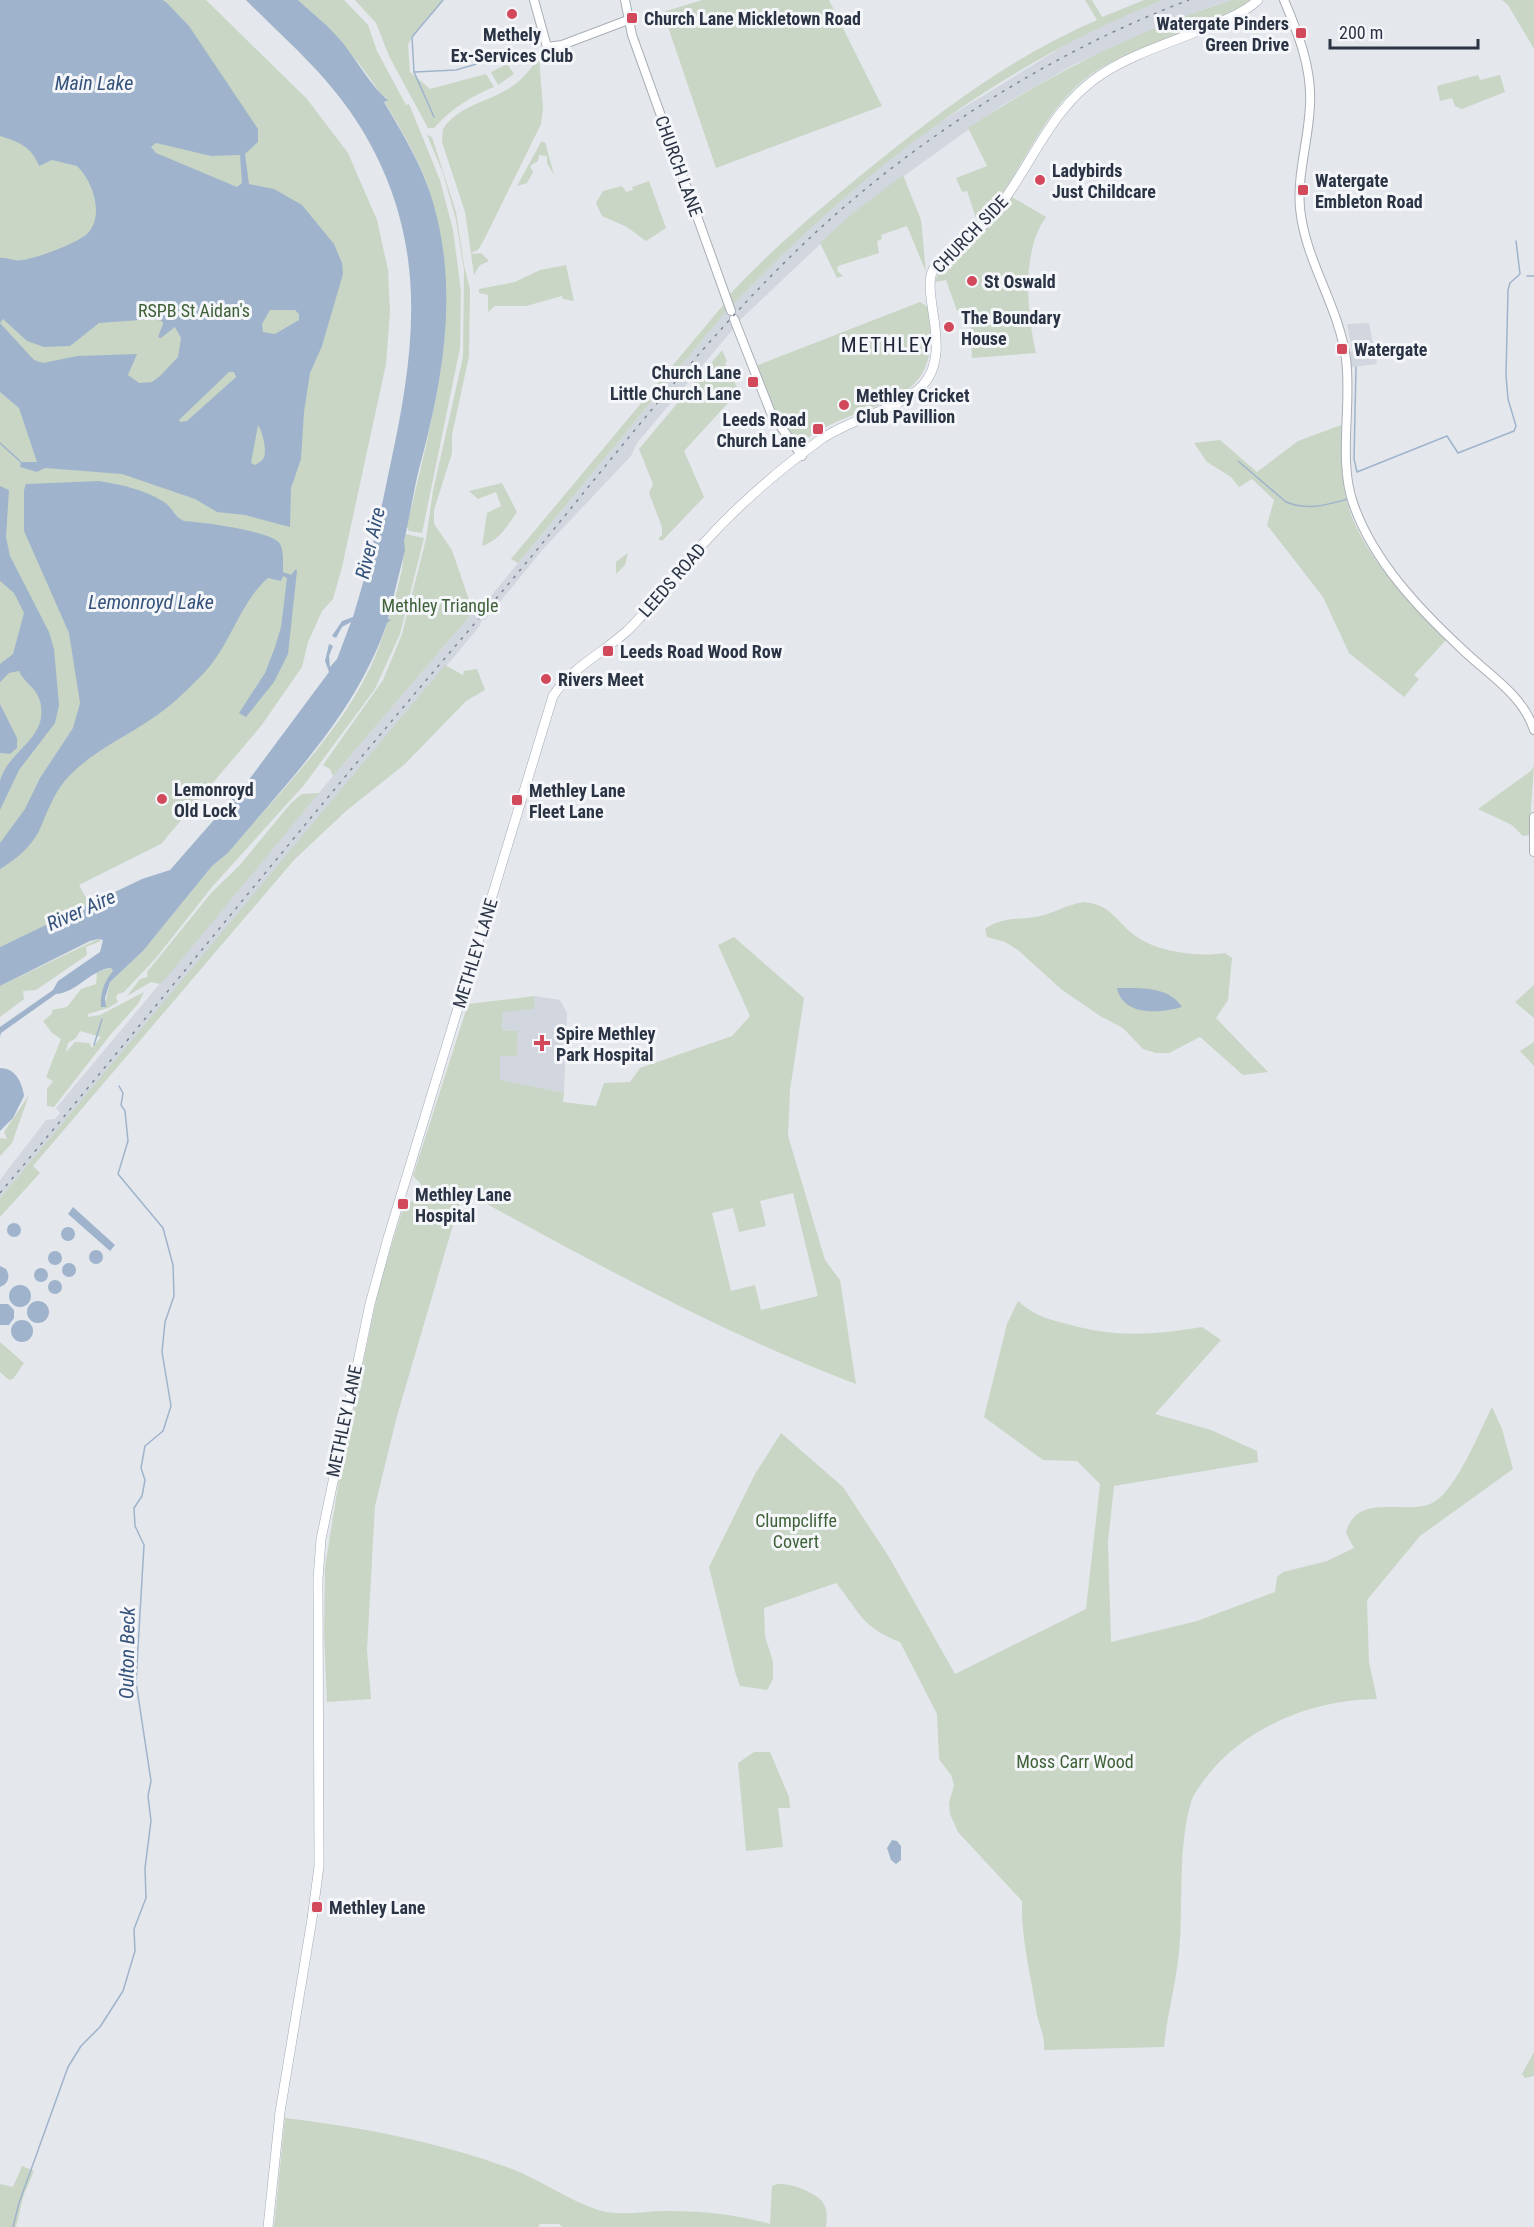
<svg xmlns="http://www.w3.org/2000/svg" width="1534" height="2227" font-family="'Roboto Condensed',sans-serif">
	<rect width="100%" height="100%" fill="#e4e7ec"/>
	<g fill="#d2d6de">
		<path d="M1163,0H1232L1204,9L1075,64L1001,106L854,212L739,321L737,315L730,323L734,328L637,443L631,456L544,548L485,620H482L479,627L0,1198V1180L46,1120L55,1119L60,1113L56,1108L333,776L473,612L490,597L727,310V316L735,308L733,305L786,249L876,169L932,127L1067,44L1111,21Z"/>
		<path d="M1369,323L1377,364L1351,367L1349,352L1352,351L1347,324Z"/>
		<path d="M535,996L560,1000L567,1013L564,1093L500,1081V1055H517L518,1031L502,1030L503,1011L534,1008Z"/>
	</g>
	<g fill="#c9d6c5" fill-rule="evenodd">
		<path d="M0,0H206L307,99L348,153L377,220L388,270L390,312L386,364L342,567L333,599L322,611L308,642L302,667L261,726L161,844L79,885L90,905L0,947Z"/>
		<path d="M298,0H344L368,25L377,51L406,105L409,104L440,180L453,230L461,291L460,348L422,533L409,531L407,527C434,408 466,310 428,187C418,157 400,128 384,101L387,100L386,97L383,98C358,57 332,32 298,0Z"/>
		<path d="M355,0H444L412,37L408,45L410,72L430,89L486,74L494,87C470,97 452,108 434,128H428L389,56L376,23Z"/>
		<path d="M702,0H829L882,106L716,168L663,12Z"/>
		<path d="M1085,0H1092L1102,17L1144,0H1163C997,66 854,176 733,305L730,294C774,247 825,204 876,163C945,108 1015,55 1097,20Z"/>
		<path d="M1232,0H1251C1206,36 1138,41 1090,75C1038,114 1022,178 978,224L967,191L962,192L956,178L987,166L968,128C1050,74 1138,30 1232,0Z"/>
		<path d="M1502,0H1534V49L1508,5Z"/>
		<path d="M539,57L543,108L541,124L484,240L478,250L471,253L465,212L442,142L443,129C458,106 485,103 506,90C520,83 530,70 539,57Z"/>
		<path d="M507,64L514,74L498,85L491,72Z"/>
		<path d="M1478,75L1480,80L1500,75L1505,92L1462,109L1455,106L1452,98L1440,101L1437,86Z"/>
		<path d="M427,135L432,137L456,212L464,265L470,289L469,356L452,435V453L434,510V524L452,550L473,612L333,776L330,769L323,765L383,680L402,634L426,539L433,491L463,357L464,270L456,220L443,173Z"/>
		<path d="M541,142H545L554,175L547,163V156L539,155L538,161L530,166L533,172L527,183L517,186Z"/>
		<path d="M903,175L921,220L926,272L907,226L881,235L882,239L877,241L879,253L838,266L837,271L843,276L837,278L820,243L854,212Z"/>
		<path d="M649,181L666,228L646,241L627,227L602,216L596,203L603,191L622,186L626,192L633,190L632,187Z"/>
		<path d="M1012,197L1046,217C1021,251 1027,314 1036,353L972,358L970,308L957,311L946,280L935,282L940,267L974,241Z"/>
		<path d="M481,253L489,261L480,265L474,275L471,254Z"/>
		<path d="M566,265L574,301L563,299L562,296L526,306H495L488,312V295L479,293V289L515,282L540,270Z"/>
		<path d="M920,302L928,307C947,416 865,394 802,442L795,441L775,413L757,368L758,365Z"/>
		<path d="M724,304L727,310L518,563L511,559Z"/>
		<path d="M722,350L727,361L725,363L739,391L684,451L704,497L662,541L658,539L662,535V527L649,493L653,484L639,449Z"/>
		<path d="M1341,425C1342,448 1340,475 1346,498C1360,555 1408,599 1447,639L1414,675L1419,679L1404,697L1349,653L1323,597L1267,525L1274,500L1252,479L1239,487L1231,477L1207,462L1194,443L1220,440L1257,472L1298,441Z"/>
		<path d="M502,483L517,512C507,526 499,541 482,546L487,513L501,506L496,492L478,499L469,491Z"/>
		<path d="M405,534L424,538L400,634L375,689L304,785L212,887L156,958L124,992L118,994L116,997L118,1002L108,1008L88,1014V1017L100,1015L144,992L138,1004L111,1034L54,1107L47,1106V1089L53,1081L46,1077L61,1039L52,1033L43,1021L52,1014V1010L67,1007L81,989L96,984L97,972L111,968L113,971C106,982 101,991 101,1005L105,1004L110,982L143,951L212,866L228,853C278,793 348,726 377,652C387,626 396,597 402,569C404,557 403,545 405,534ZM80,1031L101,1037L92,1048L89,1043L75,1042L66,1052L68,1043L76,1038Z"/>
		<path d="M628,553L625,565L616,574V562Z"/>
		<path d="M445,665L463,675L464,671L477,669L485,690L466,701L405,764L346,811L294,860L33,1166L40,1173L0,1217V1198Z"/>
		<path d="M1534,766L1529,835L1523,836L1512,825L1478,809L1531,771Z"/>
		<path d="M319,793L167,977L160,984L151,982L127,996L140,979L148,977L147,972L212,892L239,866L291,803L302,794Z"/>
		<path d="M1084,902C1114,905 1117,925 1140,939C1163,953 1200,957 1225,953L1232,958L1228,1000L1216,1018L1268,1072L1243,1075L1200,1037L1169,1053H1156L1143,1049L1123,1028L1100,1016L1061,989L1018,950L1005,942L987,937L985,929C1001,917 1016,920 1035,917C1051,915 1067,904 1084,902Z"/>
		<path d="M734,937L804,998L790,1090L788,1136L825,1260L840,1280L856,1384C719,1332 591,1261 463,1191L397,1416L375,1506L367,1650L371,1699L327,1702L324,1632L325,1567L340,1474L380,1282L402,1212L419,1193L421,1184L413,1176L468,1004L535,996L534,1009L503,1012L502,1030L518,1031L517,1056H500V1080L564,1093L563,1102L596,1106L604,1083L630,1082L640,1068L732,1036L750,1016L718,945ZM793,1193L818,1296L761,1310L755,1285L731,1291L712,1213L733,1208L739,1232L766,1226L760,1201Z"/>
		<path d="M98,939L101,941L86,947L87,955L36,990L23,991L24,999L0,1017V986Z"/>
		<path d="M1534,985V1018L1515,1002Z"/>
		<path d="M1534,1042V1066L1520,1051Z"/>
		<path d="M29,1095L12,1143L0,1156V1138L7,1139L4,1132Z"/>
		<path d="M1018,1301C1033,1315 1047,1319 1067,1324C1118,1338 1151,1335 1202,1327L1221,1340L1155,1414L1211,1430L1257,1451L1258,1462L1114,1486L1108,1542L1111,1642L1197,1621L1275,1592L1277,1577L1283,1572L1327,1561L1354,1548L1346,1533C1356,1490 1409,1517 1434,1502C1458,1487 1479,1432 1492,1407L1502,1429L1513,1469L1420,1536L1367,1600L1369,1662L1377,1699C1316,1699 1246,1726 1208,1775C1202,1783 1194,1793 1191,1802C1177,1851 1184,1903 1179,1952C1176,1984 1167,2015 1164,2047L1044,2050C1045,2036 1040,2028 1037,2015C1031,1976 1021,1940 1022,1901L958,1832L950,1814L949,1803L954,1785L951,1775L939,1759L937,1714L900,1642C861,1627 860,1612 836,1583L764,1608L765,1636L773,1662V1679L767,1690L740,1686L736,1675L709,1567L755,1474L781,1433L843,1487L889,1557L955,1674L1086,1609L1100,1484L1077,1461L1043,1460L984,1417L1007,1324Z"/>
		<path d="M0,1342L24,1363L13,1379L9,1380L0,1372Z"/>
		<path d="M754,1752H770L789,1797L790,1808H778L783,1847L746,1851L738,1763Z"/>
		<path d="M1534,2052V2076L1525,2078L1522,2074Z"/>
		<path d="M285,2118C361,2127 439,2142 512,2169C541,2180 568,2200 598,2210C621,2217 647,2210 671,2211C705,2211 738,2215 770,2224L772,2186C783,2179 812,2191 821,2200C828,2208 827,2218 826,2227H562L559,2224H540L538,2227H274Z"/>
		<path d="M22,2166L34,2171L24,2194L16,2227H0V2184L13,2187Z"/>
	</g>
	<g fill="#9fb4cc" fill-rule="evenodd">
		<path d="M0,0H162L166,2L189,26L258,129V142L245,154L249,184L274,189L302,205L334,244L342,263L343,274L322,346L310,373L304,412L301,459L291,488L290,527L245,515L217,512L195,499L122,474L45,468L37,472L20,467L21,462H37L19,408L0,392V258C8,257 14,262 22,260C38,258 75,244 87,234C105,216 93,181 77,166L52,160L39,166C32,147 19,142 0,136ZM156,143L211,156L240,155L242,183L237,187L156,153L151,147ZM270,310H295L299,314V320L275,334L263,332L262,324ZM153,319L162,321L163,324L158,337L161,338L175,327L181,338L178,357L160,376L152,382L139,383L128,375L137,354L77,356L43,363L34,360L0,323L3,319L27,341L44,347L70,346L99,323ZM229,372H234L236,377L187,421L180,422L179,420ZM258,425C262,430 268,452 263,459C261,462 257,463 255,465L251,463Z"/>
		<path d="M246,0H298C313,14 329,26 342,42C356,59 373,89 388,100L384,102C400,129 417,157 428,187C461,280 444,378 419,469C413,493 410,517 404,541L405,550L388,619L391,620L387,623C356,714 289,780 228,853L212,866L143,951L110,982L105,998L106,1007H101C100,994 104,981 113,971L111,968C90,970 78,992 56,994L1,1033L0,1037V1027L53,990L58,981L100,952L103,940L98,939L90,941L0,986V947L142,879L170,870L248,781L329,672L325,661L329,644L333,646L329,656L330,667L337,659L351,622L342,627L336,638L332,636L342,621L353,617C368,569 379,520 389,471C416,348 430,242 361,128C331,78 287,41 246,0Z"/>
		<path d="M99,481C123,485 143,489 164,502C173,508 174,517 184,521C201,522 273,531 280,544C284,551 283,564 283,572L291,575L296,569L297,571L288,654L274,682L246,717L239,713L265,673L275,647L281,627L287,578L283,576L281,581L268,578C239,603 230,648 201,676C186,691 171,706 153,718C125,737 94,751 70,775C54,791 48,811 39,831C31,847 15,860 0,869V843L25,809L40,778L73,728L80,703L69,633L24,531V490L26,484Z"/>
		<path d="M0,486L9,490L6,537L10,556L49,632L54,649L59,705L55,723L19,770L0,810C0,801 0,790 0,781C8,750 50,738 40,701C36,687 24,683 19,671L9,673L0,682V664L13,654L24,613L14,593L0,581Z"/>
		<path d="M0,704L17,738V748L10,754L0,753Z"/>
		<path d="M1117,988C1140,988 1169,986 1182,1007C1161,1013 1123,1017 1117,988Z"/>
		<path d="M0,1068C16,1068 22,1083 24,1096L13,1118L0,1131Z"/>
		<path d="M73,1207L115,1245L110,1251L68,1214Z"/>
		<circle cx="14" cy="1230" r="7"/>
		<circle cx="68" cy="1234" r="7"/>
		<circle cx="96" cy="1257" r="7"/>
		<circle cx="55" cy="1258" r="7"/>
		<circle cx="69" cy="1270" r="7"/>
		<path d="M0,1266L6,1269C11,1277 8,1284 0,1287Z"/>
		<circle cx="41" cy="1275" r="7"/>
		<circle cx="55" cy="1287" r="7"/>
		<circle cx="20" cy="1296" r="11"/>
		<circle cx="38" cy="1312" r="11"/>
		<path d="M0,1304H8L14,1310V1318L9,1325H0Z"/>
		<circle cx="22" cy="1331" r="11"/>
		<path d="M892,1840L897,1841L901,1846V1860L896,1864L891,1860L887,1848Z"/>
	</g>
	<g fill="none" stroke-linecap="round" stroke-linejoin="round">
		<g stroke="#9fb4cc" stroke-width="1.5">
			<path d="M414,72L456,70L504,56"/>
			<path d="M434,117L414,72L412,37L443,0"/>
			<path d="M1527,276H1534"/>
			<path d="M1356,367L1354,459L1357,472L1447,436L1458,453L1514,431L1516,426L1508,399L1506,375L1508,290L1510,283L1520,274L1516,241"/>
			<path d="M0,443L21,462"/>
			<path d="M1238,461L1286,502C1309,511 1326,505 1348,499"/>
			<path d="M94,1045L102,1019"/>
			<path d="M13,2227L19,2203L68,2067L81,2046L100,2027L123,1991L135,1951L134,1929L146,1898L145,1868L151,1821L148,1796L151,1781L136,1682L144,1545L135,1526L134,1508L142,1496L145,1480L141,1468L145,1446L163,1431L171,1406L162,1352L165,1322L174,1296L173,1265L163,1228L118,1174L128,1141L125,1111L121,1105L123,1093L119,1086"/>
		</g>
		<g stroke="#a9aeb7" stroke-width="10">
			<g id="secondary">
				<path d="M534,0L547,47L562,45L628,20"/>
				<path d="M625,0L632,35L731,311"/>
				<path d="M1284,0C1298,33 1312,68 1310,104C1309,139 1297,173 1300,208C1305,261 1339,306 1346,359C1352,404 1338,460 1353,503C1373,561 1419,609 1463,650C1489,675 1523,695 1534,730"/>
				<path d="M734,319L771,413L802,456"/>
				<path d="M1534,817V852"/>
			</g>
		</g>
		<g stroke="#a3abb8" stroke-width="10">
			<path id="primary" d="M268,2227L280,2112L312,1919L319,1866L318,1579L321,1539L370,1304L388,1238L553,696C571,668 603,653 627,631C655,604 677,572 703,544C737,506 779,470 820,440C849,419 900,409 922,386C956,350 916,288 936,265C952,247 975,236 991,217C1031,170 1048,109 1102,74C1134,53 1173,42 1208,27C1225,20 1244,13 1258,0"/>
		</g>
		<use href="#secondary" stroke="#fff" stroke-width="8"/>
		<use href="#primary" stroke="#fff" stroke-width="9"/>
		<path stroke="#7d8696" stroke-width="1.5" stroke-dasharray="3 6" stroke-linecap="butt" d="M0,1193C162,1001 318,805 482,615C592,488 691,349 814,234C918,137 1055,50 1189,0"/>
	</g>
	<g fill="#d1495b" stroke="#f4f6f9" stroke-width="2">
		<circle cx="512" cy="14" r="6"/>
		<rect x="626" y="12" width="12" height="12" rx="3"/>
		<rect x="1295" y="27" width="12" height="12" rx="3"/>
		<circle cx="1040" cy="180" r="6"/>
		<rect x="1297" y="184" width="12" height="12" rx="3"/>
		<circle cx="972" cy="281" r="6"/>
		<circle cx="949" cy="327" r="6"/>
		<rect x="1336" y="343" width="12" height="12" rx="3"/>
		<rect x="747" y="376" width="12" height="12" rx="3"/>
		<circle cx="844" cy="405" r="6"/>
		<rect x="812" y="423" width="12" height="12" rx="3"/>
		<rect x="602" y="645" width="12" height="12" rx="3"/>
		<circle cx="546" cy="679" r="6"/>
		<circle cx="162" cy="799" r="6"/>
		<rect x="511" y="794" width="12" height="12" rx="3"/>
		<path d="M539 1034h6v6h6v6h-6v6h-6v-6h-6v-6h6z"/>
		<rect x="397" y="1198" width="12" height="12" rx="3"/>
		<rect x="311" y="1901" width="12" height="12" rx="3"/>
	</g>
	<g text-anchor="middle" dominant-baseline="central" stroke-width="6" stroke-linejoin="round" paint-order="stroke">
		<g font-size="18" font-weight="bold" fill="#2b3445" stroke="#f4f6f9" text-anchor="start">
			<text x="644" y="18">Church Lane Mickletown Road</text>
			<text x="1289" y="23" text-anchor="end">Watergate Pinders<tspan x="1289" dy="21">Green Drive</tspan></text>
			<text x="512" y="34" text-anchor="middle">Methely<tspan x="512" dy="21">Ex-Services Club</tspan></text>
			<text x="1052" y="170">Ladybirds<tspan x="1052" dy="21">Just Childcare</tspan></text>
			<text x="1315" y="180">Watergate<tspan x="1315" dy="21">Embleton Road</tspan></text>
			<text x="984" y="281">St Oswald</text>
			<text x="961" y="317">The Boundary<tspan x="961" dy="21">House</tspan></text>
			<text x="1354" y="349">Watergate</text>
			<text x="741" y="372" text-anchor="end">Church Lane<tspan x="741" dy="21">Little Church Lane</tspan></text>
			<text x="856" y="395">Methley Cricket<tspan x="856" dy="21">Club Pavillion</tspan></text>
			<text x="806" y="419" text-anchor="end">Leeds Road<tspan x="806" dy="21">Church Lane</tspan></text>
			<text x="620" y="651">Leeds Road Wood Row</text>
			<text x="558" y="679">Rivers Meet</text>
			<text x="174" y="789">Lemonroyd<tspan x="174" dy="21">Old Lock</tspan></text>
			<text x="529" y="790">Methley Lane<tspan x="529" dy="21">Fleet Lane</tspan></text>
			<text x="556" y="1033">Spire Methley<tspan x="556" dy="21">Park Hospital</tspan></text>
			<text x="415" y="1194">Methley Lane<tspan x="415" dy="21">Hospital</tspan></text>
			<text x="329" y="1907">Methley Lane</text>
		</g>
		<g font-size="18" fill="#2b3445" stroke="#f4f6f9">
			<text transform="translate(679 166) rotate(70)">CHURCH LANE</text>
			<text transform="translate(970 234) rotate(-46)">CHURCH SIDE</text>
			<text transform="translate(672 580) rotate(-49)">LEEDS ROAD</text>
			<text transform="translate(475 953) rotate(-73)">METHLEY LANE</text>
			<text transform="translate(344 1421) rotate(-78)">METHLEY LANE</text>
		</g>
		<g font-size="18" fill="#3f6138" stroke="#f4f6f9">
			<text x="194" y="310">RSPB St Aidan's</text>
			<text x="440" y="605">Methley Triangle</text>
			<text x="796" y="1520">Clumpcliffe<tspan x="796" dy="21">Covert</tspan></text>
			<text x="1075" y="1761">Moss Carr Wood</text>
		</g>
		<g font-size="20" font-style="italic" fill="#34527a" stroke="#f4f6f9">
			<text x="94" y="83">Main Lake</text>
			<text transform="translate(370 543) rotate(-77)">River Aire</text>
			<text x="151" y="602">Lemonroyd Lake</text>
			<text transform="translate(81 910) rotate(-24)">River Aire</text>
			<text transform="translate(127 1653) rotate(-89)">Oulton Beck</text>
		</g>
		<g font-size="21" letter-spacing="1.5" fill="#1d2536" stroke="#f4f6f9">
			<text x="887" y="345">METHLEY</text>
		</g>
	</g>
	<path d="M1330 39v9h148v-9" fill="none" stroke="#2b3445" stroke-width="3"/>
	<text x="1339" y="39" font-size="18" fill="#2b3445" stroke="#f4f6f9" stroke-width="4.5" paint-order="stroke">200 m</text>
</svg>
